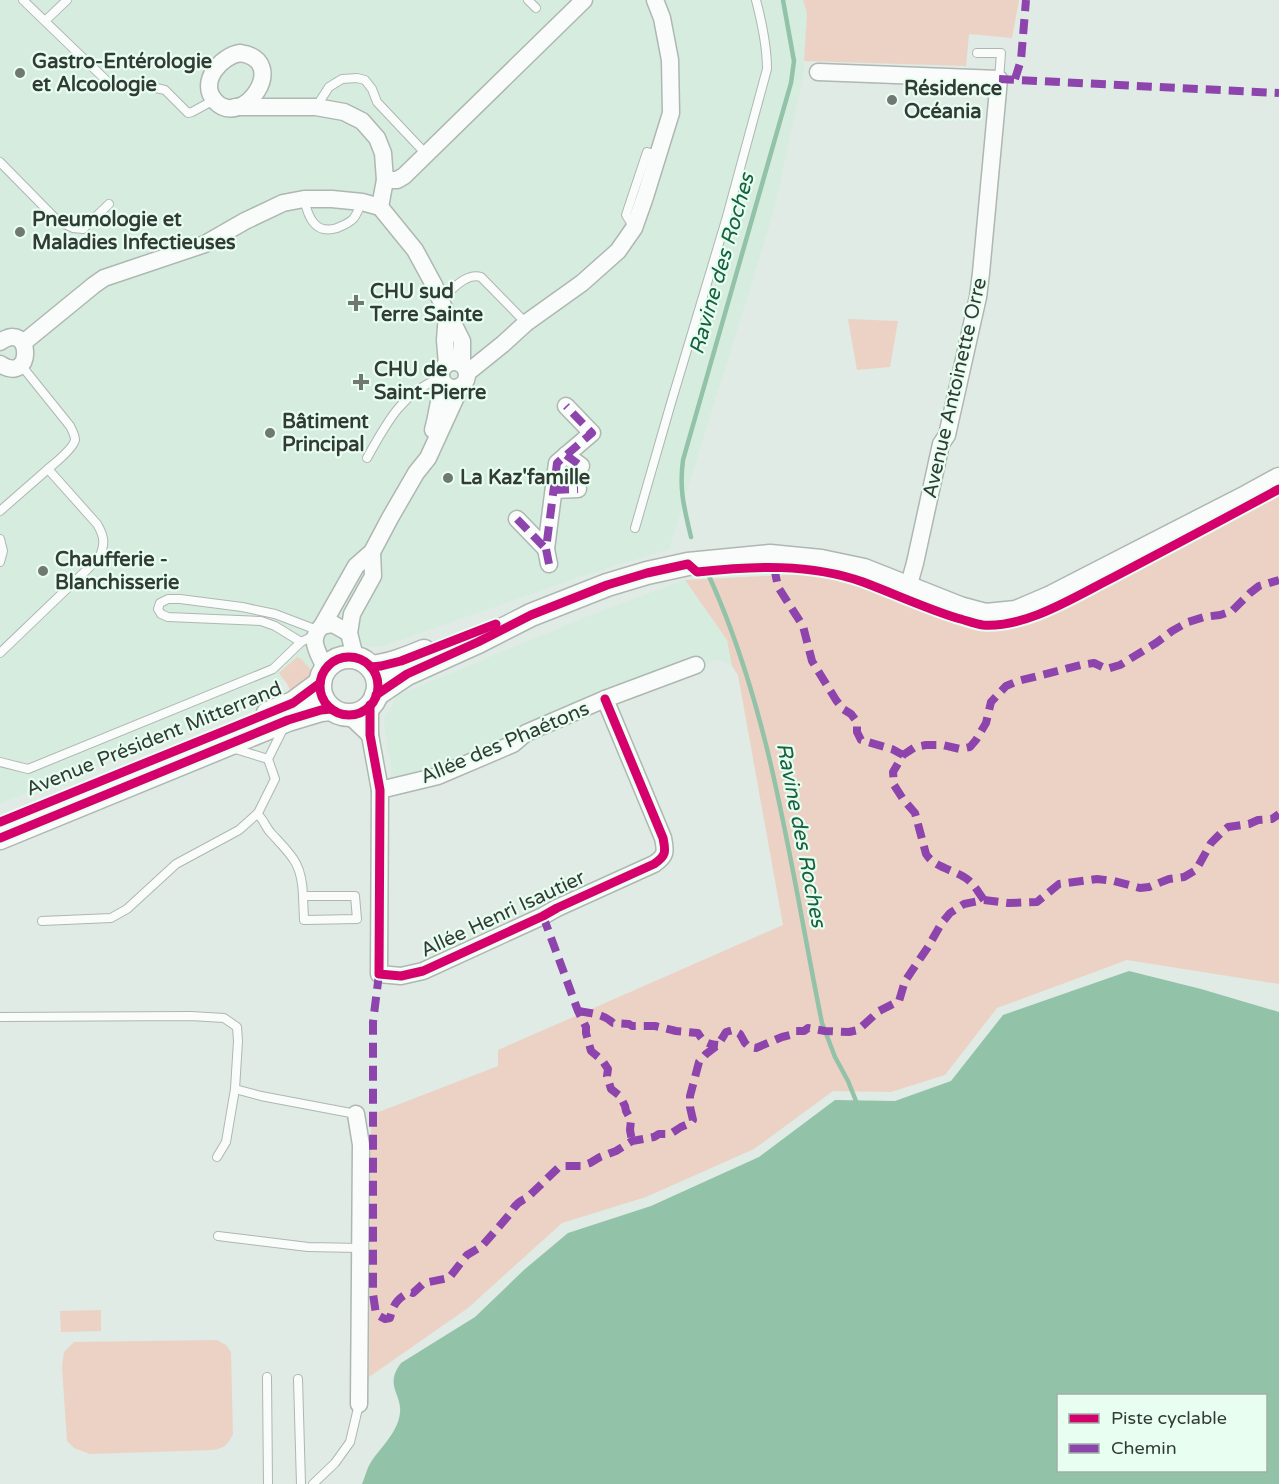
<svg xmlns="http://www.w3.org/2000/svg" width="1279" height="1484" font-family="'Varela Round',sans-serif">
	<rect width="100%" height="100%" fill="#dfebe4"/>
	<g fill="#d6ecde">
		<path d="M0,0H803L807,13L804,61V73L773,214L669,549L576,578L383,646L343,647L329,652L316,663L309,677L308,684L275,679L228,701L189,728L0,803Z"/>
		<path d="M685,580L727,640L732,666L717,659L607,705L392,790L391,764L387,746L384,718L390,711L396,696L591,615Z"/>
	</g>
	<g fill="#ecd2c5">
		<path d="M803,0H1019L1012,38L969,34L966,66L804,61L807,13Z"/>
		<path d="M848,319L898,321L890,367L857,370Z"/>
		<path d="M1279,490V984L1127,960L997,1008L945,1075L891,1092L833,1091L754,1149L646,1197L562,1223L468,1308L369,1377L371,1115L498,1066V1050L783,925L738,675L732,666L727,640L685,580L825,573L859,583L939,615L982,627L1011,626L1036,618L1168,550Z"/>
		<path d="M297,657L301,659L312,671L308,684L291,693L288,685L279,673Z"/>
		<path d="M101,1310V1331L61,1332L60,1311Z"/>
		<path d="M217,1340L226,1345L231,1352L233,1434C228,1445 224,1448 213,1450L90,1454L74,1448L67,1441L62,1367L64,1352L74,1342Z"/>
	</g>
	<path fill="#92c2a8" fill-rule="evenodd" d="M1129,971L1201,989L1279,1012V1484H362C365,1477 367,1468 371,1462C381,1447 398,1432 400,1413C402,1393 384,1386 401,1363L475,1317L525,1269L568,1233L651,1206L759,1157L835,1100L895,1101L951,1081L1003,1015ZM1058,1396H1266V1470H1058Z"/>
	<g fill="none" stroke-linecap="round" stroke-linejoin="round">
		<g stroke="#92c2a8" stroke-width="4.5">
			<path d="M691,537C684,507 679,490 683,460L791,83L794,61L783,0"/>
			<path d="M709,576C773,717 791,872 822,1023L835,1057L848,1081L856,1101"/>
		</g>
		<g stroke="#aeb7b2" stroke-width="10">
			<g id="lane">
				<path d="M23,0L110,84L147,86L165,90L188,113L192,112L214,100"/>
				<path d="M528,0L536,8"/>
				<path d="M46,20L67,0"/>
				<path d="M977,53H1001L999,79"/>
				<path d="M316,107L329,87L342,79L357,78L365,80L372,89L377,102L426,154"/>
				<path d="M0,162L58,221L73,228L83,229L109,204"/>
				<path d="M304,199C308,217 315,235 337,228C342,226 349,223 353,219C357,215 359,207 362,202"/>
				<path d="M634,228L626,215L647,152L658,155"/>
				<path d="M440,300C451,291 466,272 481,277L526,323"/>
				<path d="M367,458C386,424 402,392 441,378"/>
				<path d="M0,511L48,469"/>
				<path d="M635,528L671,403L726,220L767,69C767,45 762,23 756,0"/>
				<path d="M0,539L3,551L0,562"/>
				<path d="M301,642L275,626L261,621L168,617L161,614L158,609L160,603L168,599H180L242,607L275,614L317,630"/>
				<path d="M0,653L99,558C105,545 105,537 97,524L48,469C55,463 73,449 75,440C75,435 72,430 70,426L21,365"/>
				<path d="M232,748L268,759L284,727"/>
				<path d="M0,762L28,769L273,669L301,642L315,635"/>
				<path d="M257,814C264,819 265,827 271,833C292,856 302,863 303,896H355L357,919L304,920L303,896"/>
				<path d="M42,921L111,918L127,909L176,864L239,830L258,813L275,779L268,759"/>
				<path d="M0,1017L191,1016L224,1018L237,1027L238,1041L235,1089L261,1096L356,1114"/>
				<path d="M217,1157L226,1142L235,1089"/>
				<path d="M218,1236L308,1247L360,1248"/>
				<path d="M267,1377L268,1484"/>
				<path d="M298,1379L301,1484"/>
				<path d="M313,1484L335,1463L350,1442L359,1404"/>
			</g>
		</g>
		<g stroke="#aeb7b2" stroke-width="19">
			<g id="street">
				<path d="M240,53C291,60 243,131 215,101C198,82 221,56 240,53Z"/>
				<path d="M818,72L999,79L981,273L978,297L947,435L941,444L915,563L908,588"/>
				<path d="M235,107H316L344,112L362,121L377,138L383,153L385,180L380,207"/>
				<path d="M385,180H397L404,176L584,0"/>
				<path d="M447,315L445,340L447,364"/>
				<path d="M0,342C33,319 34,386 0,364"/>
				<path d="M23,343L94,285L104,278L205,244L245,221L283,203L304,199H332L362,202L380,207L415,250L434,285L447,315L454,325L462,341V364"/>
				<circle cx="454" cy="375" r="13"/>
				<path d="M467,373L503,344L526,323L582,283L618,251L634,228L645,197L671,113L670,60L662,18L655,0"/>
				<path d="M433,430L435,422L443,382"/>
				<path d="M566,455L581,466"/>
				<path d="M554,490L578,489"/>
				<path d="M517,519L546,549"/>
				<path d="M549,564L546,549L557,463L592,433L566,406"/>
				<path d="M322,626L333,624L349,633L355,657"/>
				<path d="M349,633L352,614L373,576L372,552"/>
				<path d="M325,668C319,653 307,640 322,626L356,566L372,552L390,518L416,473L428,458L461,386"/>
				<path d="M370,705V735L380,790L379,974L401,976L423,971L543,916L557,908L654,864C666,856 666,852 663,838L605,699"/>
				<path d="M349,715L370,735"/>
				<path d="M380,790L438,776L513,744L526,733L605,699L696,665"/>
				<path d="M356,1114L361,1145L359,1404"/>
			</g>
		</g>
		<g stroke="#aeb7b2" stroke-width="25">
			<g id="secondary">
				<circle cx="349" cy="686" r="29"/>
				<path d="M371,667C390,665 407,658 424,651"/>
				<path d="M376,695L407,674L478,642L531,615L607,585L647,573L688,564L770,556L821,561L864,570L960,608L986,615L1016,612L1049,598L1248,496L1279,479"/>
				<path d="M268,713L293,703L320,683"/>
				<path d="M0,838L288,720L321,710L331,709"/>
			</g>
		</g>
		<use href="#lane" stroke="#fafcfb" stroke-width="8"/>
		<use href="#street" stroke="#fafcfb" stroke-width="16"/>
		<use href="#secondary" stroke="#fafcfb" stroke-width="22"/>
		<g stroke="#8e44ad" stroke-width="8" stroke-dasharray="15 8" stroke-linecap="butt">
			<path d="M999,79L1279,93"/>
			<path d="M1015,79L1021,60L1026,0"/>
			<path d="M566,455L581,466"/>
			<path d="M554,490L578,489"/>
			<path d="M517,519L546,549"/>
			<path d="M549,564L546,549L557,463L592,433L566,406"/>
			<path d="M774,567L778,587L803,626L812,661L836,700L843,709L851,714L857,722V732L861,740L892,749L903,755"/>
			<path d="M984,900C978,892 973,882 964,877C951,869 934,867 926,854L915,813L903,799L894,785L893,772L903,755L915,747L926,745H943L960,749L970,747L976,740L986,723L991,702L1006,686L1018,681L1081,665L1094,663L1107,669L1120,665L1156,643L1172,631L1188,622L1204,617L1220,615L1232,611L1250,593L1259,586L1279,580"/>
			<path d="M543,916L578,1011L586,1027V1033L591,1051L602,1060L608,1069L607,1076L611,1089L620,1096L625,1106L626,1111L631,1120L630,1130L632,1141"/>
			<path d="M379,974L373,1022V1294L376,1314L385,1319L390,1318C393,1304 398,1298 410,1292L413,1293L424,1283L449,1278L467,1255L482,1246L510,1214C513,1207 519,1201 527,1198L558,1168L563,1166H581L590,1163L600,1157L616,1151L632,1141L654,1137L659,1134H670L681,1127L691,1123L693,1120L690,1107V1096L699,1062L706,1054L718,1045L726,1032L733,1030L740,1034L745,1043L749,1047L756,1048L782,1037L790,1035L795,1031H804L808,1028L825,1031L849,1032L858,1030L879,1011L899,1001L905,981L928,947L941,924L950,913L964,904L984,900L1008,903L1037,902L1059,884L1097,879L1114,881L1140,888L1149,887L1169,879L1184,877L1196,870L1211,843L1223,831L1228,827L1249,824L1258,820L1272,819L1279,814"/>
			<path d="M578,1011C590,1013 604,1014 613,1023L629,1024L632,1026H655L676,1031L698,1033C704,1043 708,1044 718,1045"/>
		</g>
		<g stroke="#e7fef0" stroke-width="13">
			<g id="cycleway">
				<circle cx="349" cy="686" r="29"/>
				<path d="M371,667L381,666L401,661L496,624"/>
				<path d="M376,695L407,674L478,642L531,615L607,585L647,573L688,564L697,572C753,566 810,563 863,582C895,594 925,608 957,618C965,620 975,624 983,625C1027,628 1076,596 1114,577C1169,548 1224,519 1279,489"/>
				<path d="M370,705V735L380,790L379,974L401,976L423,971L543,916L557,908L654,864C666,856 666,852 663,838L605,699"/>
				<path d="M0,822L293,703L320,683"/>
				<path d="M0,838L288,720L321,710L331,709"/>
			</g>
		</g>
		<use href="#cycleway" stroke="#d6006c" stroke-width="9"/>
	</g>
	<g fill="#6f7972" stroke="#e7fef0" stroke-width="2">
		<circle cx="20" cy="73" r="6"/>
		<circle cx="892" cy="100" r="6"/>
		<circle cx="20" cy="232" r="6"/>
		<path d="M353 294h6v6h6v6h-6v6h-6v-6h-6v-6h6z"/>
		<path d="M358 373h6v6h6v6h-6v6h-6v-6h-6v-6h6z"/>
		<circle cx="270" cy="433" r="6"/>
		<circle cx="448" cy="478" r="6"/>
		<circle cx="43" cy="571" r="6"/>
	</g>
	<g text-anchor="middle" dominant-baseline="central" stroke-width="4.5" stroke-linejoin="round" paint-order="stroke">
		<g font-size="20" font-weight="bold" fill="#323b35" stroke="#e7fef0" text-anchor="start">
			<text x="32" y="62">Gastro-Entérologie<tspan x="32" dy="23">et Alcoologie</tspan></text>
			<text x="904" y="89">Résidence<tspan x="904" dy="23">Océania</tspan></text>
			<text x="32" y="220">Pneumologie et<tspan x="32" dy="23">Maladies Infectieuses</tspan></text>
			<text x="370" y="292">CHU sud<tspan x="370" dy="23">Terre Sainte</tspan></text>
			<text x="374" y="370">CHU de<tspan x="374" dy="23">Saint-Pierre</tspan></text>
			<text x="282" y="422">Bâtiment<tspan x="282" dy="23">Principal</tspan></text>
			<text x="460" y="478">La Kaz'famille</text>
			<text x="55" y="560">Chaufferie -<tspan x="55" dy="23">Blanchisserie</tspan></text>
		</g>
		<g font-size="20" fill="#323b35" stroke="#e7fef0">
			<text transform="translate(955 388) rotate(-77)">Avenue Antoinette Orre</text>
			<text transform="translate(154 739) rotate(-22)">Avenue Président Mitterrand</text>
			<text transform="translate(505 743) rotate(-23)">Allée des Phaétons</text>
			<text transform="translate(503 914) rotate(-25)">Allée Henri Isautier</text>
		</g>
		<g font-size="21" font-style="italic" fill="#166140" stroke="#e7fef0">
			<text transform="translate(722 264) rotate(-74)">Ravine des Roches</text>
			<text transform="translate(801 835) rotate(79)">Ravine des Roches</text>
		</g>
	</g>
	<rect x="1057" y="1394" width="210" height="78" fill="#e7fef0" stroke="#9fb0a5" stroke-width="1.5"/>
	<rect x="1069" y="1414" width="30" height="9" fill="#d6006c" stroke="#9fb0a5" stroke-width="1.5"/>
	<text x="1111" y="1424" font-size="18" fill="#323b35">Piste cyclable</text>
	<rect x="1069" y="1444" width="30" height="9" fill="#8e44ad" stroke="#9fb0a5" stroke-width="1.5"/>
	<text x="1111" y="1454" font-size="18" fill="#323b35">Chemin</text>
</svg>
